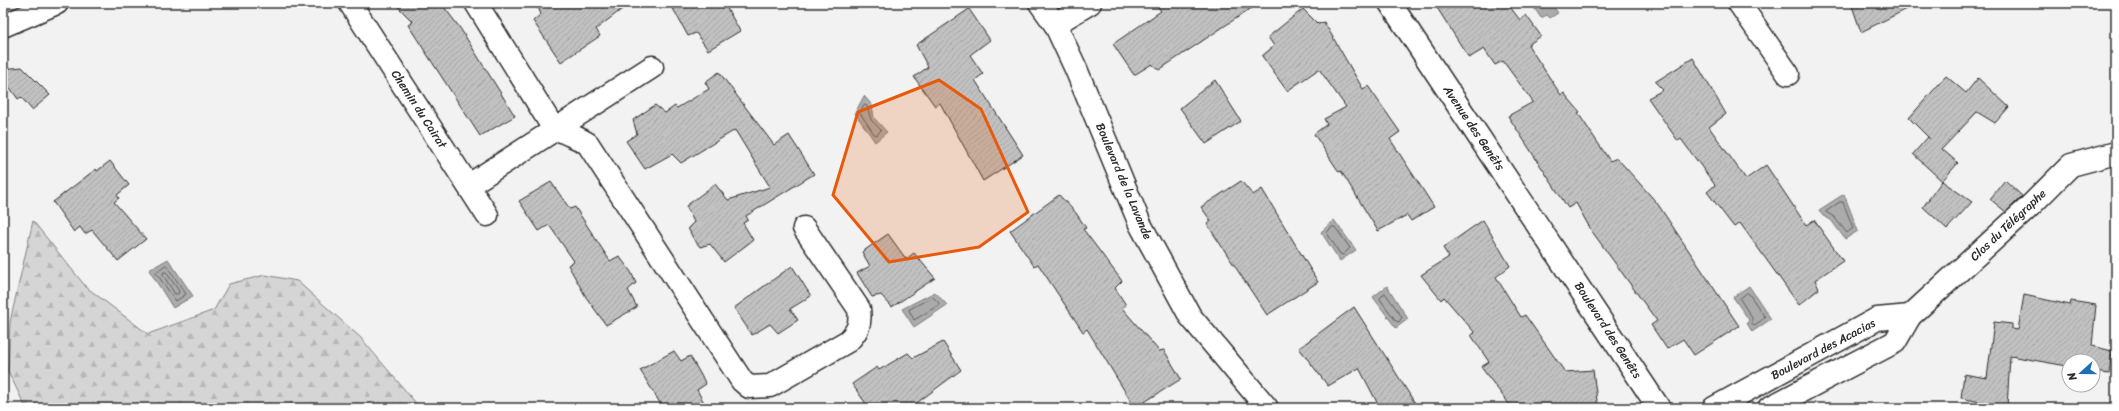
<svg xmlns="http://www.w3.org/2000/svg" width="2119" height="411" font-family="Sriracha,sans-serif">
	<defs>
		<pattern id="forest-firs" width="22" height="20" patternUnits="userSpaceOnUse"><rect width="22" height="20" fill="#d5d5d5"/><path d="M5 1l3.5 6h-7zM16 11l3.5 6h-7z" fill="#b7b7b7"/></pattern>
		<pattern id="building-hatch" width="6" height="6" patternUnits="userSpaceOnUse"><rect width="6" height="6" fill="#c1c1c1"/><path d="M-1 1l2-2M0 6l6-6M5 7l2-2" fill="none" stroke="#a6a6a6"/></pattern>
	</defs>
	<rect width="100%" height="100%" fill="#f2f2f2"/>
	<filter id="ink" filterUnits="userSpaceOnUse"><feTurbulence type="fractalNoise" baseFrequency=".025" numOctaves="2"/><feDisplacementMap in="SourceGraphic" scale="8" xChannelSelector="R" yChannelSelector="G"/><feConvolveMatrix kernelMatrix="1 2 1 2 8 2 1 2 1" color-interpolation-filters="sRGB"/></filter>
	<g filter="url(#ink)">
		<path fill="url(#forest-firs)" stroke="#808080" d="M33,221L86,287L148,334L214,310L229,284L265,275L297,281L361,338L420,408H26L8,371L10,322Z"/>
		<g fill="#ababab" stroke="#787878">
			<path d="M1531,3H1551L1558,13L1550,18L1547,15L1541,18Z"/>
			<path d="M864,96L872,105L874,118L887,132L875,142L855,113Z"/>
			<path d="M1844,194L1858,231L1845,239L1831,220L1823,216L1819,210Z"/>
			<path d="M1334,220L1356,250L1340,261L1321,232Z"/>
			<path d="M168,259L193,296L173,308L149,270Z"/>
			<path d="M1387,286L1408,319L1396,328L1373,297Z"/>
			<path d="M1749,286L1771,319L1752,332L1747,323L1749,320L1733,297Z"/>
			<path d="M935,292L947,305L914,327L902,309Z"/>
		</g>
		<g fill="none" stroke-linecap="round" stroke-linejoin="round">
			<g stroke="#5e5e5e" stroke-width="1">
				<path d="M864,105L867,106L871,120L881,130L877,135L874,134L860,113Z"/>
				<path d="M1840,202H1843L1853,228L1847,233L1834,217L1826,212Z"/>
				<path d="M1332,227H1335L1350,248L1343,255L1340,254L1327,233Z"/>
				<path d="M166,265L186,294L176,301L156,273Z"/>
				<path d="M164,272H166L179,291L178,294H175L163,275Z"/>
				<path d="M1385,293L1402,317L1399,322L1396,321L1380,299Z"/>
				<path d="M1747,293L1749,294L1765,317L1755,326L1752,324V318L1740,299Z"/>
				<path d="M933,297L939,303V305L914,320L909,310Z"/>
			</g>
		</g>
		<g fill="url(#building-hatch)" stroke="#2b2b2b">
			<path d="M394,3H441L460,28L515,116L480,136L408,25L413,22Z"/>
			<path d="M536,3H630L596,29L600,36L561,62L533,21L541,14Z"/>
			<path d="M670,3H724L740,31L708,50L696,33L688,36Z"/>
			<path d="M1155,3H1259L1159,70L1152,64L1134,75L1113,44L1161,11Z"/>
			<path d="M1434,3H1507L1520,20L1526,15L1541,36L1528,45L1561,95L1564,93L1580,112L1578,113L1610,161L1617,158L1657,203L1739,326L1694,355L1683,339L1667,349L1651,325L1657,321L1591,230L1576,203L1568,208L1508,116L1533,102L1503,61L1495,65L1484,49L1469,58Z"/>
			<path d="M1851,3H1919L1861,32Z"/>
			<path d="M969,9L990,40L970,55L983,74L975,80L1023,155L983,181L940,103L935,106L914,77L928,67L916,45Z"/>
			<path d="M1303,9L1318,24L1324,22L1363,89L1368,86L1400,132L1390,139L1434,207L1411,221L1407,215L1378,231L1341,171L1339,172L1314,134L1327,124L1324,119L1346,107L1319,69L1287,91L1262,56L1274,46L1268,37Z"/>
			<path d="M1693,58L1726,114L1709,127L1746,179L1766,165L1806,225L1814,220L1843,261L1815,280L1819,289L1799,305L1740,223L1734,227L1707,192L1715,185L1681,139L1678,141L1648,98L1663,90L1655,82Z"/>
			<path d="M22,67L50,95L32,110L21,97L18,99L3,78V69Z"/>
			<path d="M719,72L774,145L789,135L814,174L746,216L748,220L743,223L753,240L724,262L710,244L700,247L693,238L688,228L694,222L686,206L715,184L728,200L770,187L735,130L681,163L672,154L645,169L626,141L637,134L633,120L655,105L665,113L675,106L677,108L709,89L705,82Z"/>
			<path d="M1946,76L1966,93L1978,78L2009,107L1995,123L1977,112L1942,149L1958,163L1942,181L1913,154L1928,137L1930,139L1909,118Z"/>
			<path d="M1215,80L1241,121L1206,144L1180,108Z"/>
			<path d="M110,161L129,185L117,195L119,198L114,202L146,239L118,261L92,230L85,234L80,227L74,232L53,202L96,169L97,171Z"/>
			<path d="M2005,180L2022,196L2006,212L1990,199Z"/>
			<path d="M1241,181L1253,195L1262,189L1318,282L1267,315L1207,224L1211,221L1201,207Z"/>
			<path d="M1942,181L1972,202L1947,229L1923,207Z"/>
			<path d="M551,182L570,209L575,207L610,261L619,256L631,272L636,283L628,290L637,307L606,325L586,297L568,265L574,261L549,225L539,231L519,201Z"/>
			<path d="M1059,195L1076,213L1086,228L1083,229L1122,281L1115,288L1126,305L1122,308L1159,351L1164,350L1181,379L1135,408L1087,329L1083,332L1038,264L1034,266L1010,231Z"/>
			<path d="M1483,220L1510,266L1496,277L1521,317L1525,315L1565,372L1593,370L1598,408H1512L1481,367L1489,362L1471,335L1475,333L1444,297L1441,300L1421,275L1449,257L1443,248Z"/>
			<path d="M888,234L906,259L914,253L935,278L892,307L881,295L872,297L857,273L870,266L862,252Z"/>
			<path d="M792,266L811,296L790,309L798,320L778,333L770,324L752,335L734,308Z"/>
			<path d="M2024,295L2070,305L2071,301L2096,305L2092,346L2112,351L2109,374L2093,372V361H2069V369H2066L2067,366L2010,356L2007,408H1979L1980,402L1961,398L1964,374L1987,378L1994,322L2012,324V329L2018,330Z"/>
			<path d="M1354,307L1391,365L1418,408H1380L1359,368L1328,386L1299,348Z"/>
			<path d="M943,342L961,370L910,408H869L852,384L877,367L879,370L908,353L913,358Z"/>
			<path d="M674,351L681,361L690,356L706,384L697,390L707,408H663L640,370Z"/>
		</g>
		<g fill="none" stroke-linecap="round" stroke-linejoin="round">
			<g stroke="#2b2b2b" stroke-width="25">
				<g id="minor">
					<path d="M350,3L487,215"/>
					<path d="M476,3L549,121C559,133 575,135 588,144L742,381L749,387L770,386L848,341C858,331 861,324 859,309L804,228"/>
					<path d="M1040,3L1055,24L1076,69L1140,224L1190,316L1267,408"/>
					<path d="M1390,3L1659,408"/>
					<path d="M1739,3L1788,74"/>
					<path d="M1055,24L1090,3"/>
					<path d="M3,26L57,3"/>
					<path d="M469,185L652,67"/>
					<path d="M1910,316L2028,208L2071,165L2116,153"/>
					<path d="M1714,408L1877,319L1910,316L1895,342L1769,408"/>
				</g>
			</g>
			<use href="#minor" stroke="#fff" stroke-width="22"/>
		</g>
	</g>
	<path fill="#e8590c" fill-opacity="0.2" stroke="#e8590c" stroke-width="3" stroke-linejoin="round" d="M939,80L981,109L1028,212L979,247L889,262L833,195L858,112Z"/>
	<g text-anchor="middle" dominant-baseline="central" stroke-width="3.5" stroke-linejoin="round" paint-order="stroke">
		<g font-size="12" fill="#2b2b2b" stroke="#fff">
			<text transform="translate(419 109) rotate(57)">Chemin du Cairat</text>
			<text transform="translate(1474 128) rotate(56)">Avenue des Genêts</text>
			<text transform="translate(1124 181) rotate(67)">Boulevard de la Lavande</text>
			<text transform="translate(2008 225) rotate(-43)">Clos du Télégraphe</text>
			<text transform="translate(1608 330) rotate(57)">Boulevard des Genêts</text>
			<text transform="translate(1823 349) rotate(-28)">Boulevard des Acacias</text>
		</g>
	</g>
	<rect width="2119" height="411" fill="none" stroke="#fff" stroke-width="16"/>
	<rect x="8" y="8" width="2103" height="395" fill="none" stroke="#2b2b2b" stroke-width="1.5" filter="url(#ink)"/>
	<g transform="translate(2081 373) rotate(249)"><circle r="19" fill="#ffffff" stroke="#aaaaaa"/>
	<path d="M0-3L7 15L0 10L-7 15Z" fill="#1f6fb2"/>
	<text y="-6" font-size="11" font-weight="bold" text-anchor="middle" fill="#2b2b2b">N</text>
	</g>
</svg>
